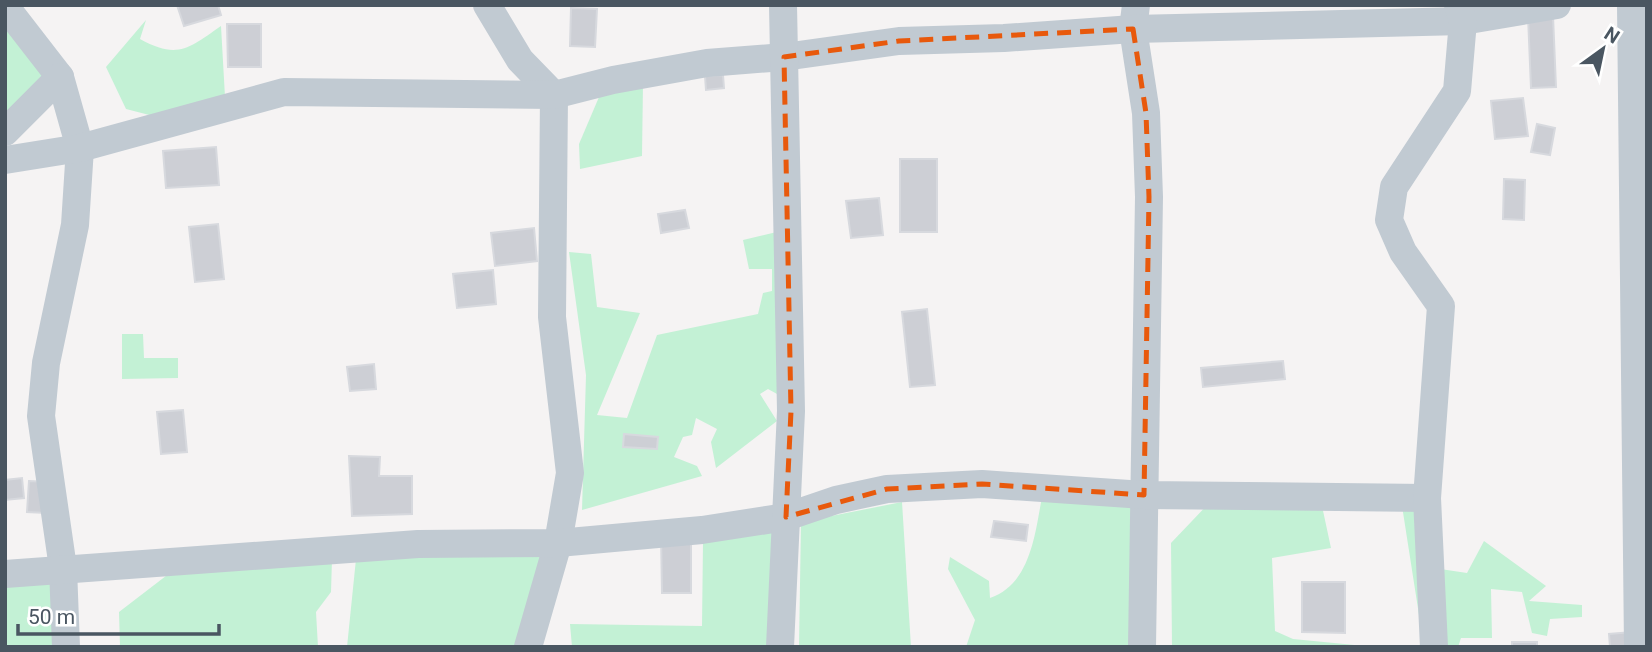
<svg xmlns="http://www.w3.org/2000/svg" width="1652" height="652" font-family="Roboto,sans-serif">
	<rect width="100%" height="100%" fill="#f5f3f3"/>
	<g fill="#c3f1d5">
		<path d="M146,20L140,39C178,60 189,48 221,26L225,97L161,118L126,109L106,67Z"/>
		<path d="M5,27L50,76L5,119Z"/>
		<path d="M643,83L642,156L580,169L579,144L602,90Z"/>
		<path d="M781,231L788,400L768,389L760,394L777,421L716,468L711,442L717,429L696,418L692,435L683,437L674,457L697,466L702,476L582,510L586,375L569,252L591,254L597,307L640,313L597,415L627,418L657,335L758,314L763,293L772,291V269H749L743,240Z"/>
		<path d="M122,334H143L144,358H178V378L122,379Z"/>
		<path d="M1400,493L1419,502L1427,567L1467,573L1484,541L1546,586L1529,601L1582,605V617L1550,619L1547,636L1532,633L1522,592L1491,589L1492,638H1461L1458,647H1424Z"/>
		<path d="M1042,497L1135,501L1137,647H966L975,620L948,569L950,557L989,581L990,598C1031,584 1035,533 1042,497Z"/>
		<path d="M1212,500L1322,506L1331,548L1272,558L1275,631L1293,639L1375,647H1172L1171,543Z"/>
		<path d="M902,502L911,647H799L801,522Z"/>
		<path d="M780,528L773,647H572L570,624L702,626L703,542Z"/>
		<path d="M551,548L521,647H347L356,559Z"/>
		<path d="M332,559L331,592L316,612L318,647H120L119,612L175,569Z"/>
		<path d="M51,581L53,647H5V586Z"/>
	</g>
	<g fill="#cdcfd5" stroke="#d7d9de" stroke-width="2">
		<path d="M177,5H218L221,15L184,26Z"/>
		<path d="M571,8L597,9L595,47L570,46Z"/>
		<path d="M1528,16H1553L1556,87L1531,88Z"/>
		<path d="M227,24H261V67H228Z"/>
		<path d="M723,75L724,88L706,90L705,76Z"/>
		<path d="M1523,98L1528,136L1495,139L1491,101Z"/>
		<path d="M1537,124L1555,128L1550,155L1531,152Z"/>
		<path d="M216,147L219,185L166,188L163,151Z"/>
		<rect x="900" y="159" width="37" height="73"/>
		<path d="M1504,179L1525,180L1524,220L1503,219Z"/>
		<path d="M879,198L883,235L851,238L846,201Z"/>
		<path d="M685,210L689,228L661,233L658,214Z"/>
		<path d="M218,224L224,279L195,282L189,227Z"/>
		<path d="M534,228L537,261L495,266L491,233Z"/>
		<path d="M493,270L496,304L457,308L453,274Z"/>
		<path d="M927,309L935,385L910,387L902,312Z"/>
		<path d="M1283,361L1285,379L1203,387L1201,368Z"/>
		<path d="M374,364L376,389L350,391L347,367Z"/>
		<path d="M183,410L187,452L161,454L157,412Z"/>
		<path d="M624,434L658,437L657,449L623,447Z"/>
		<path d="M349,456L380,457L379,476H412V514L352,516Z"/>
		<path d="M22,478L24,498L5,500V480Z"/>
		<path d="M29,481L47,482L46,513L27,512Z"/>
		<path d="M994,521L1028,525L1026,541L991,537Z"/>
		<path d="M661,535H691V593H662Z"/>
		<path d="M1302,582H1345V633L1302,632Z"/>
		<path d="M1632,632L1633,647H1610L1609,634Z"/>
		<rect x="1512" y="642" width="25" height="5"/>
	</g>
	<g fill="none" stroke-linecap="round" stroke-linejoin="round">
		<g stroke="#c1cad2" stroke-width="28">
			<path d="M487,5L520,60L554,95L552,317L570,473L558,543L528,647"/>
			<path d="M1136,5L1133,29L1146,113L1149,197L1142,647"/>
			<path d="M1631,5L1638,647"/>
			<path d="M5,6L60,77L80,148L75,225L46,363L41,416L63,568L66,647"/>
			<path d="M5,132L60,77"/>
			<path d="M5,160L80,148L284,92L554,95L613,80L707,63L784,57L899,41L1004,38L1133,29L1463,21L1557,5"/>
			<path d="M5,574L418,544L558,543L702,530L786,517L836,500L887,489L982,484L1144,495L1427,498"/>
			<path d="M780,647L791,411L783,5"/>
			<path d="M1434,647L1427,498L1441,306L1403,252L1389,220L1394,187L1457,91L1463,21L1458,5"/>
		</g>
	</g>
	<path fill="none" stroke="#e8590c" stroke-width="5" stroke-dasharray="14 9" stroke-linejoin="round" d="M1133,29L1146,113L1149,197L1144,495L982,484L887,489L786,517L791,411L784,57L899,41Z"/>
	<rect width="1652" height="652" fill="none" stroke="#4a5661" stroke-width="14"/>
	<g transform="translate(1603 49) rotate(33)" stroke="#ffffff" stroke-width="5" paint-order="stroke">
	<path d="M0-5L12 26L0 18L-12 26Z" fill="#4a5661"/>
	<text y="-10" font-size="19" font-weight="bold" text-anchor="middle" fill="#4a5661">N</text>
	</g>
	<path d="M18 624v10h201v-10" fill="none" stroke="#4a5661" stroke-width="3.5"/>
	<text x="28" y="624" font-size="21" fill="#4a5661" stroke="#ffffff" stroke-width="5" paint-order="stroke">50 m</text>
</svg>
